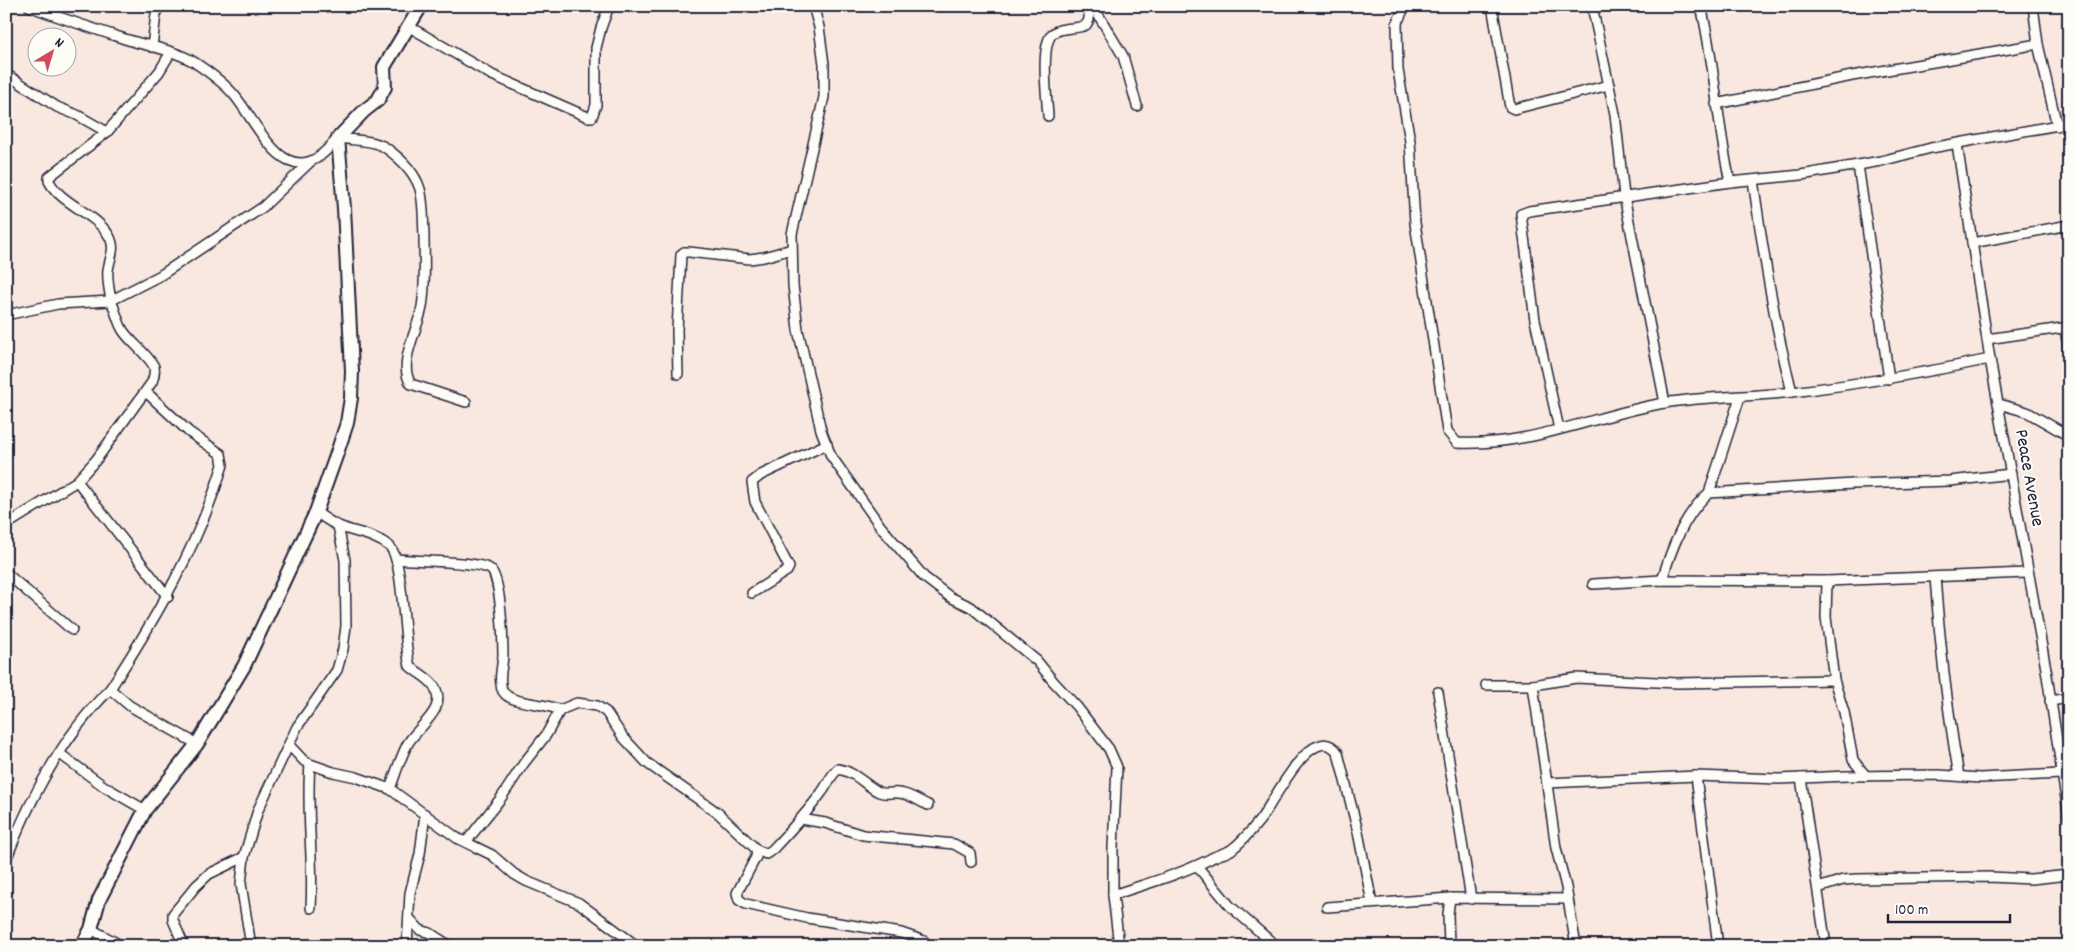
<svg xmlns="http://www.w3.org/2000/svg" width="2075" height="952" font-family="Dekko,sans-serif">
	<rect width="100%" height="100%" fill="#f9e8df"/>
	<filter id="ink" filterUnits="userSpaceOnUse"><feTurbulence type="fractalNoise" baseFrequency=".02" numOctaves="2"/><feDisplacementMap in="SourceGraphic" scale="10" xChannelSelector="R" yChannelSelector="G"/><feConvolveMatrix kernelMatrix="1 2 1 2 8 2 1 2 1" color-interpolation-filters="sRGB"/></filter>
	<g filter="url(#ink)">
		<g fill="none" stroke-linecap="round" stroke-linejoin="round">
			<g stroke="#22223b" stroke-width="12">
				<g id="street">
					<path d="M29,6C60,18 91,28 122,38C145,46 173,49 194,62C206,70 226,85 235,96C249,113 268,151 288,160C310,170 325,153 338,138C353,140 374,140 386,148C400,158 415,173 420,189C424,203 423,220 424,235C424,259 426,283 422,307C418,330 397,363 411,384L466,402"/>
					<path d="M813,6L819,27L824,64V97L792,234L793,285L798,330L821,430L831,456L881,527L924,577L950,597L971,607L1037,661L1053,681L1077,707L1109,749L1117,767L1113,847V895L1119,946"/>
					<path d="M1093,6L1123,56L1137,106"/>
					<path d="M1405,6L1397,23L1398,70L1410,141L1415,223L1447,431L1457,443C1528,447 1596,415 1664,403C1706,396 1750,397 1792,392C1859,384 1925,373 1990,359"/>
					<path d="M1492,6L1510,107L1514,109L1526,106L1609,85"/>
					<path d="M1592,6L1615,114L1624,196L1665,403"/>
					<path d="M1701,6C1715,64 1717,124 1730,182"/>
					<path d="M2033,6L2038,44L2057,126"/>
					<path d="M408,26L492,75L588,117H592L596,105V48L601,28L609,6"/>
					<path d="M152,47L157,6"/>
					<path d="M6,74L57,107L77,115L107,132"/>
					<path d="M1716,104L1852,76L2038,44"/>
					<path d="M1048,116C1047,99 1040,46 1052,34C1061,26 1076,30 1086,25L1089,20V6"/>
					<path d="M1957,144L1990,359L2046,669L2069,818"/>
					<path d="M1858,165L1889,379"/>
					<path d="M1753,180C1763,251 1774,322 1792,392"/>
					<path d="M1972,243L2069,225"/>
					<path d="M6,315L58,304L110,301L161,275L263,207L309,163"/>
					<path d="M2065,328L2069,353"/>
					<path d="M1987,339L2069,327"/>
					<path d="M678,374L677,330L681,255L684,252H689L750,259L764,257L792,249"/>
					<path d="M146,392L189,432L221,454L223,465C198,546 156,618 110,689L130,706L197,744"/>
					<path d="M1999,404L2027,412L2069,436"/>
					<path d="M1559,429L1535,320L1521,214L1529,211L1730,182L1801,175L1881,161L1931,148L2069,123"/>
					<path d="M77,481L168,597"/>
					<path d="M1709,493L1853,484L1950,481L2011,474"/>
					<path d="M316,512C323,517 331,523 339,526C355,533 374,534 389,546C404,558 403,643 410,666C417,673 428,677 434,686C449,710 416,727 407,745C400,759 395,775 390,789"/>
					<path d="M6,525L77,481L96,460L152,382C154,377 155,372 154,367C151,358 131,342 124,332C119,325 117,316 114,308C110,300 107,279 108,270C110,256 117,248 108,234C93,212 60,203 49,181V177L107,132L159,72L171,52"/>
					<path d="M396,559C415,561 477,561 490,569C501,576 503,639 503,654C503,664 499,675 501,684C501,689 504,694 509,697C520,704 545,703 560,710L577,703L597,706L606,712L623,737L647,763L718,813L757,850L766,854L772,850C789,832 807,813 822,792C828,784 830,776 838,769C854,771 865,785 879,792C887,795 891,792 898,793C908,793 919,801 928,805"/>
					<path d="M6,573L72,630"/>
					<path d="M1935,577C1940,644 1947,709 1959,776"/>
					<path d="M1662,580C1671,550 1684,514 1709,493L1740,397"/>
					<path d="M1827,581L1826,617L1834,680L1844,712L1853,760L1866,776"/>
					<path d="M1593,584L1662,580L1827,581L2027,573"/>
					<path d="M752,593L787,571L789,567L755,502L752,482L761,475L827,444"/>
					<path d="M1486,685H1533L1576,678L1677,683L1834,680"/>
					<path d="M1533,685L1556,848L1566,887L1576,946"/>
					<path d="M1438,692L1471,899"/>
					<path d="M2050,701L2069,698"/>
					<path d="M289,745L304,761L310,764L333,772L356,777L390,789L457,838L492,855L514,874L526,881L579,903L637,946"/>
					<path d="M60,754L105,787L145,810"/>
					<path d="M310,764C306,812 314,860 311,908"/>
					<path d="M1696,776L1718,946"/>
					<path d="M1801,778L1826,946"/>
					<path d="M1547,783L1696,776L1779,779L1847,776L1939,775L1980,778L2061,774"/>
					<path d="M801,819L825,823L863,835L954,844L970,853L971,862"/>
					<path d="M466,842L501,798L524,763L546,735L560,710"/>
					<path d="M757,850L756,857L737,893L739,900L746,904L807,918L901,933L924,941"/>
					<path d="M6,860C30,798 63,736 110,689"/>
					<path d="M1197,866L1230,906L1276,946"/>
					<path d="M1818,888L1843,880L1857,879L1990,877L2031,879L2069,875"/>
					<path d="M1113,895C1145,884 1179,875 1210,859C1216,855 1224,854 1231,850C1242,842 1252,830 1260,820C1273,804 1313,717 1338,753L1358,832L1372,903"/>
					<path d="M1327,907L1450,898L1568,899"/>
					<path d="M409,918L420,930L430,933L450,946"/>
					<path d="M91,929L122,946"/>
					<path d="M184,946L173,920V914L196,886L209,874L244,857"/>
					<path d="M251,946L241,884L244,857L258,810L297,727L337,670L343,649L346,626L345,560L338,526"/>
					<path d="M407,946L410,893L420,854L425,814"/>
					<path d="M1449,946L1448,914L1450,898"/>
				</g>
			</g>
			<g stroke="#22223b" stroke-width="16">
				<path id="secondary" d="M82,946L91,929L99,900L145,810L197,744L244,666L316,512L336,456L347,423L351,398L352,371L344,208L338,138L364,111L378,100L385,87L384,67L421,6"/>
			</g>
			<use href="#street" stroke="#fdfcf7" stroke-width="9"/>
			<use href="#secondary" stroke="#fdfcf7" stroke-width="12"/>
		</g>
	</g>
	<g text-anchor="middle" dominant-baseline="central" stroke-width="4" stroke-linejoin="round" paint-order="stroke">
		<g font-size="19" fill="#22223b" stroke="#fdfcf7">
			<text transform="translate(2028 478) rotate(80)">Peace Avenue</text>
		</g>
	</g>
	<rect width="2075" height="952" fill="none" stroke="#fdfcf7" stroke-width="25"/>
	<rect x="12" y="12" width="2050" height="927" fill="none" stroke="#22223b" stroke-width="2" filter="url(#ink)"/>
	<g transform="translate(52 52) rotate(38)"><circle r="24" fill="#fdfcf7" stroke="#a5a5ac"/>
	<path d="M0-4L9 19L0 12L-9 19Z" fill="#d1495b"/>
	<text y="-8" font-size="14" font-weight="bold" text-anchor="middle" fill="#22223b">N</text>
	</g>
	<path d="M1888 914v8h122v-8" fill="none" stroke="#22223b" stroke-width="2.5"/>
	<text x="1895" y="914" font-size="15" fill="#22223b" stroke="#fdfcf7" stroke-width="4" paint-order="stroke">100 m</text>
</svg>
